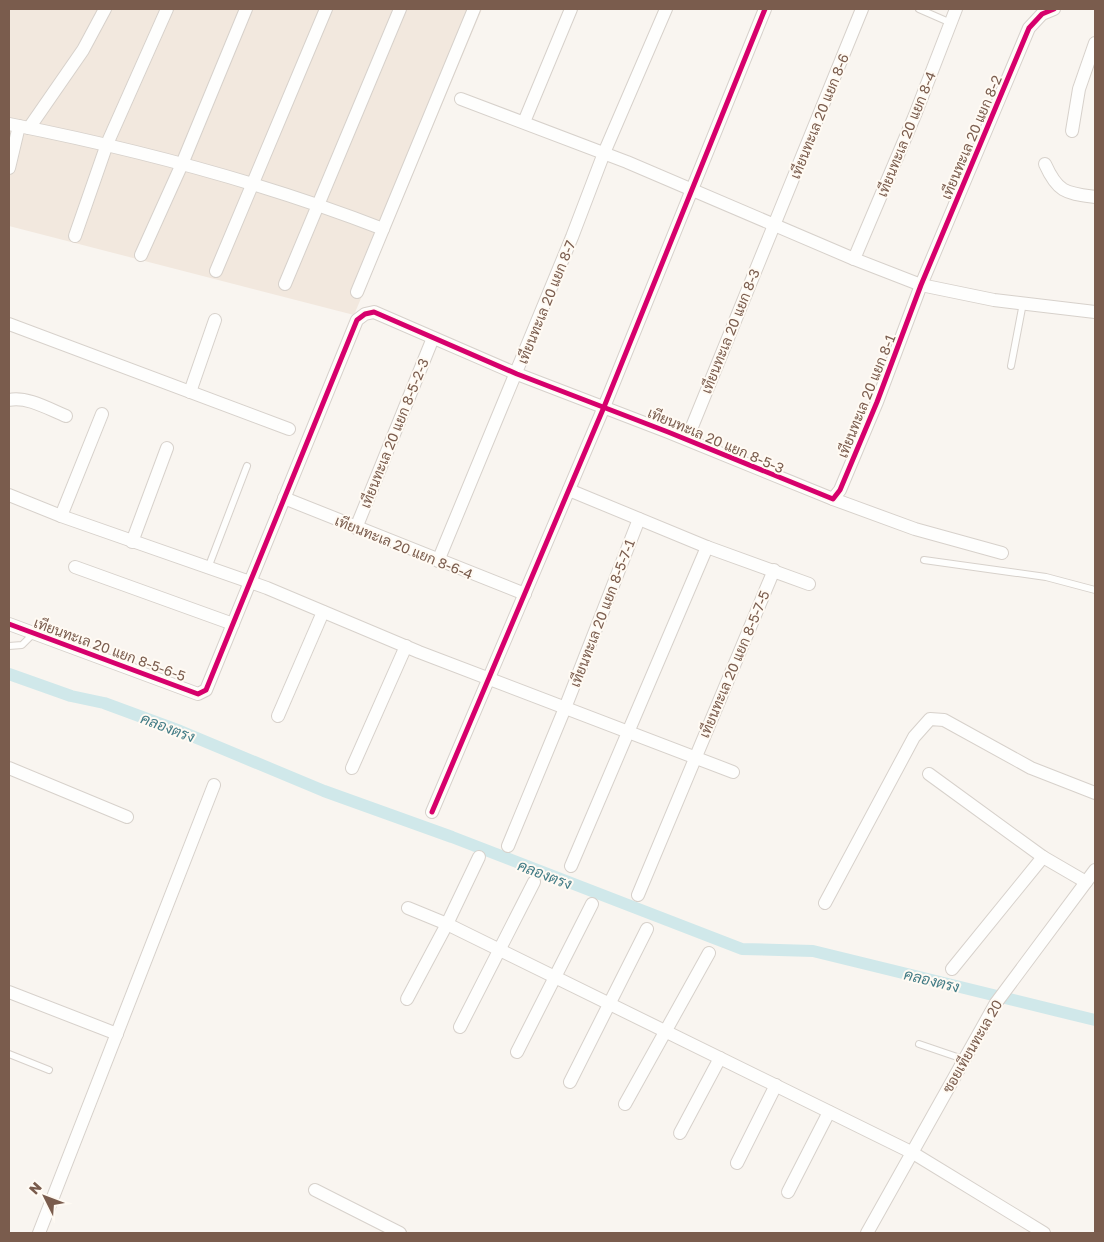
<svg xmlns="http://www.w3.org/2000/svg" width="1104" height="1242" font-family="'Golos Text',Sarabun,sans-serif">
	<rect width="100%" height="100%" fill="#f9f5f0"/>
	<path fill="#f2e8de" d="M9,9H482L354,315L9,226Z"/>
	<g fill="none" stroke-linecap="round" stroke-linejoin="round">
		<path stroke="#d0e8ea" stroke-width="12" d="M9,674L71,696L104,703L180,731L324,791L452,837L742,949L813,951L1095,1020"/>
		<g stroke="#d7d1cb" stroke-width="8">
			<g id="service">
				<path d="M919,9L951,23"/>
				<path d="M1011,366L1023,303"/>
				<path d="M924,560L1046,577L1095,590"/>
				<path d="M208,568L247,466"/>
				<path d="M9,646L22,645L34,633"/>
				<path d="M919,1044L963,1059"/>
				<path d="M9,1054L49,1070"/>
			</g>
		</g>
		<g stroke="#d7d1cb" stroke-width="14">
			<g id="minor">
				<path d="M461,99L627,162L854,259L921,285L994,300L1095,312"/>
				<path d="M524,122L571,9"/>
				<path d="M9,124C136,149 262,182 383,229L474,9"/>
				<path d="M29,128L83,50L105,9"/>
				<path d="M1072,131L1079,89L1095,43"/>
				<path d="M1045,164C1058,193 1066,193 1095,197"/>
				<path d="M9,168L19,126"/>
				<path d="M75,236L107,144L167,9"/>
				<path d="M141,255L182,164L246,9"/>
				<path d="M854,259L915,115L956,9"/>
				<path d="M216,271L326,9"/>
				<path d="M285,284L400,9"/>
				<path d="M357,292L383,229"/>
				<path d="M9,324L289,429"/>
				<path d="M190,392L215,320"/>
				<path d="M9,400C27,396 49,409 66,416"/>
				<path d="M687,439L862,9"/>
				<path d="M569,490L707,547L809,584"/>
				<path d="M9,495L61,516L267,588L419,652L733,772"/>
				<path d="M284,498L525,594"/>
				<path d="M833,499L915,529L1002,553"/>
				<path d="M61,516L102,414"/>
				<path d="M356,528L433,338"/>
				<path d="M132,542L167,448"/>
				<path d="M438,561L572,237L604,153L666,9"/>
				<path d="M75,567L233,624"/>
				<path d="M9,624L198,694L206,690L357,320L365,314L374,312L517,374L668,432L833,499L840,490L877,402L921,285L1029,28L1042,14L1054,9"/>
				<path d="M278,716L323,612"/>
				<path d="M9,768L127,817"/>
				<path d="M352,768L406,646"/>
				<path d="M929,774L1043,857L1086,882"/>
				<path d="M432,812L604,407L765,9"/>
				<path d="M508,846L565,708L639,519"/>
				<path d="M571,866L707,547"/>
				<path d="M638,895L774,570"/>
				<path d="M825,903L914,737L930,719L944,720L1031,768L1095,793"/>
				<path d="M408,908L447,924L913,1153L1044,1233"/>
				<path d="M952,969L1043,857"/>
				<path d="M9,992L117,1034"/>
				<path d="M407,999L447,924L479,857"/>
				<path d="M460,1027L534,882"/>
				<path d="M517,1052L592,904"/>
				<path d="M570,1082L647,929"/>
				<path d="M625,1104L709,953"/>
				<path d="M680,1133L720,1058"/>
				<path d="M737,1163L776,1085"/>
				<path d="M315,1190L400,1233"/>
				<path d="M788,1192L829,1112"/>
				<path d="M39,1233L214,785"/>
				<path d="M867,1233L996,1003L1095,870"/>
			</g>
		</g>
		<use href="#service" stroke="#fefefd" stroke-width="6"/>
		<use href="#minor" stroke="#fefefd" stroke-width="12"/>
		<g stroke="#fffaf3" stroke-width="8">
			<g id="cycleway">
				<path d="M9,624L198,694L206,690L357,320L365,314L374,312L517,374L668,432L833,499L840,490L877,402L921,285L1029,28L1042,14L1054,9"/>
				<path d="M432,812L604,407L765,9"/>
			</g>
		</g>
		<use href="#cycleway" stroke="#d6006c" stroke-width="5"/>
	</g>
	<g text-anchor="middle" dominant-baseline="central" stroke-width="4" stroke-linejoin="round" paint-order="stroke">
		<g font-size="14" fill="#7a5c4d" stroke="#fffaf3">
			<text transform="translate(819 116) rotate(-68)">เทียนทะเล 20 แยก 8-6</text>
			<text transform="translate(906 134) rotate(-68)">เทียนทะเล 20 แยก 8-4</text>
			<text transform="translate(971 137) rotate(-67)">เทียนทะเล 20 แยก 8-2</text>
			<text transform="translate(546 302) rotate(-68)">เทียนทะเล 20 แยก 8-7</text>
			<text transform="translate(730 331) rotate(-68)">เทียนทะเล 20 แยก 8-3</text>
			<text transform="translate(866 396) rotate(-68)">เทียนทะเล 20 แยก 8-1</text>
			<text transform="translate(394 433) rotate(-68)">เทียนทะเล 20 แยก 8-5-2-3</text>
			<text transform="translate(716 440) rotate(23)">เทียนทะเล 20 แยก 8-5-3</text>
			<text transform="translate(404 547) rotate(22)">เทียนทะเล 20 แยก 8-6-4</text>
			<text transform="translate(602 613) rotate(-69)">เทียนทะเล 20 แยก 8-5-7-1</text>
			<text transform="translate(110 649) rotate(20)">เทียนทะเล 20 แยก 8-5-6-5</text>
			<text transform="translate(734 664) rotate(-67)">เทียนทะเล 20 แยก 8-5-7-5</text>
			<text transform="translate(972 1046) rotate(-60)">ซอยเทียนทะเล 20</text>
		</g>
		<g font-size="15" font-style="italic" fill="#437c86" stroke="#fffaf3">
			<text transform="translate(168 727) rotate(21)">คลองตรง</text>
			<text transform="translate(545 874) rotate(21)">คลองตรง</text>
			<text transform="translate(932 980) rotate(14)">คลองตรง</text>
		</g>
	</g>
	<rect width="1104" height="1242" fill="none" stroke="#7a5c4d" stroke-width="20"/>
	<g transform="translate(45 1197) rotate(312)" stroke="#fffaf3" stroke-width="4" paint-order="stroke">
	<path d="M0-4L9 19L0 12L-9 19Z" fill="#7a5c4d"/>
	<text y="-8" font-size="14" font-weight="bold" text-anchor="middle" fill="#7a5c4d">N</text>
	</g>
</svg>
